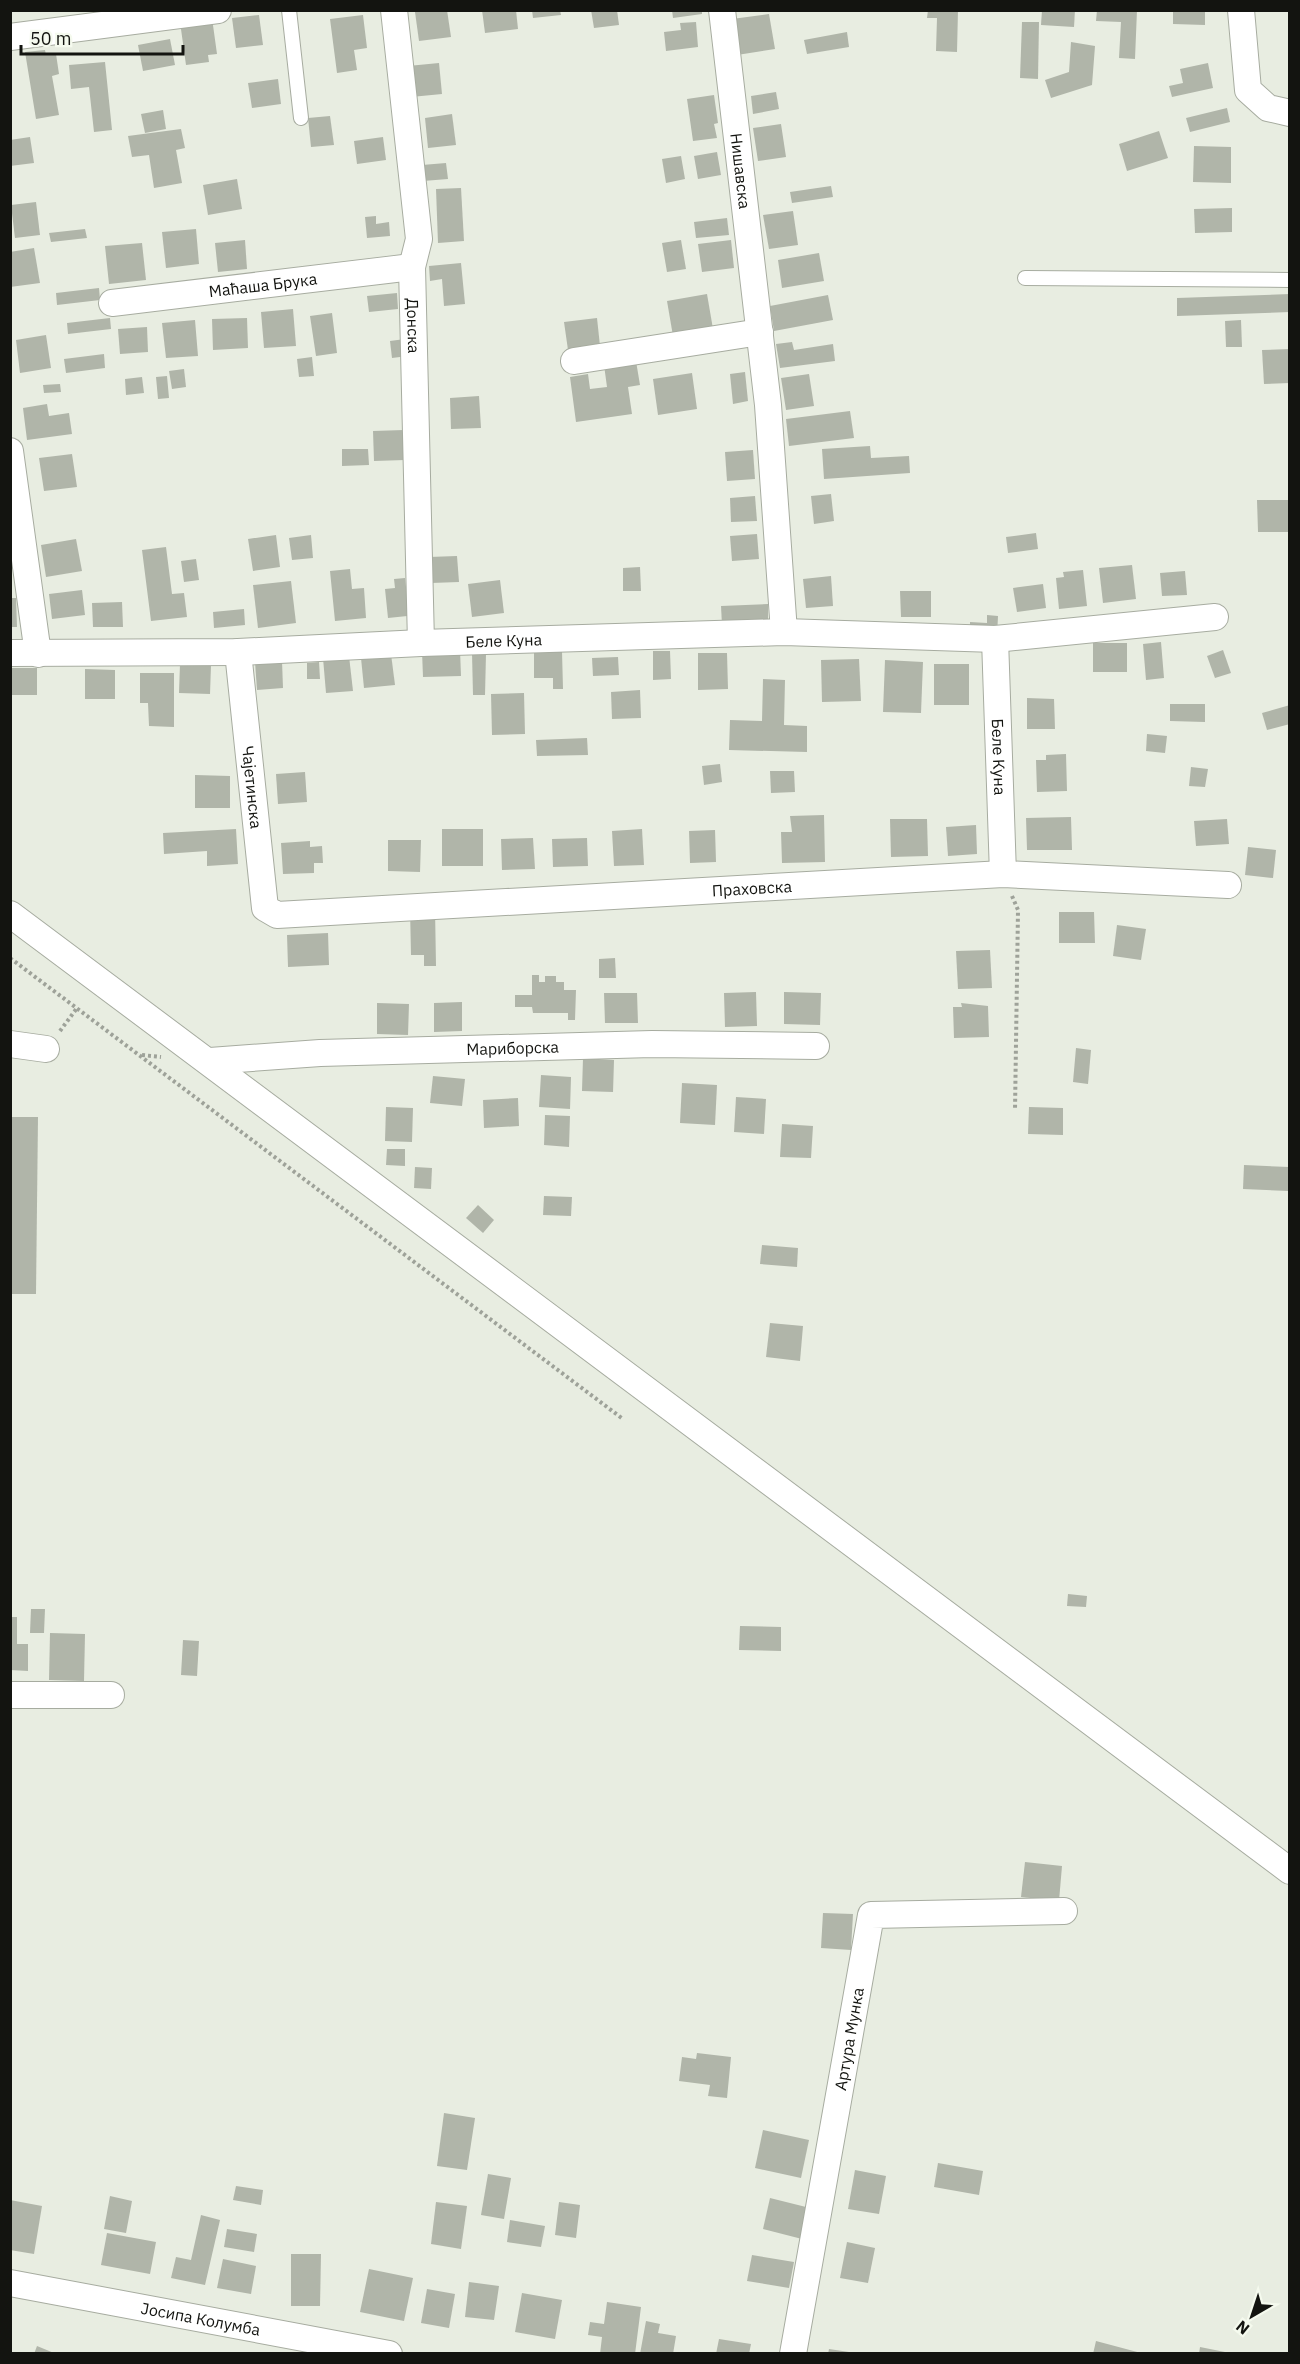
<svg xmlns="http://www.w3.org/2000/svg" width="1300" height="2364" font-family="'IBM Plex Sans',sans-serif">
	<rect width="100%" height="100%" fill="#e8ede1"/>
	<g fill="#b0b5a9">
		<path d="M427,10H447L451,37L419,41L415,12Z"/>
		<path d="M482,10H516L518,29L485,33Z"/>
		<path d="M532,10H560L561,15L533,18Z"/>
		<path d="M591,10H617L619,25L594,28Z"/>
		<path d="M672,10H702V14L673,18Z"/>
		<path d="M928,10H958L957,52L936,51L937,18H927Z"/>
		<path d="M1042,10H1075L1074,27L1041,25Z"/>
		<path d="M1097,10H1137L1135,59L1119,58L1121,22L1096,21Z"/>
		<path d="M1173,10H1205V25L1173,24Z"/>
		<path d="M769,14L775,49L737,55L732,19Z"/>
		<path d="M259,15L263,45L236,48L232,18Z"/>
		<path d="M363,15L367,48L354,50L357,70L337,73L330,19Z"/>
		<path d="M212,18L217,54L208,55L209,62L186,65L180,22Z"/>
		<path d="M696,22L698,47L666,51L664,32L681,30L680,23Z"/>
		<path d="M1022,22H1039L1038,79L1020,78Z"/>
		<path d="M847,32L849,47L807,54L804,40Z"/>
		<path d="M170,39L175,65L143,71L138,45Z"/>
		<path d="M1071,42L1095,46L1092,85L1051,98L1045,80L1069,72Z"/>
		<path d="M45,50L46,55L56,54L59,74L52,76L59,115L36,119L25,52Z"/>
		<path d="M105,62L112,130L94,132L89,87L71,89L69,65Z"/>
		<path d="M439,63L442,94L411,97L408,66Z"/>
		<path d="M1208,63L1213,88L1172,97L1169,86L1183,83L1180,69Z"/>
		<path d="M278,79L281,104L252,108L248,83Z"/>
		<path d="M776,92L779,109L753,114L751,96Z"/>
		<path d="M714,95L718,123L714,124L717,138L693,141L687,99Z"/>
		<path d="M1227,108L1230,122L1190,132L1186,118Z"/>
		<path d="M163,110L166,129L145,133L141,114Z"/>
		<path d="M452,114L456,145L428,148L425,118Z"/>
		<path d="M330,116L334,145L311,147L308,118Z"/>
		<path d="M781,124L786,157L758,161L753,128Z"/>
		<path d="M181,129L185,148L176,150L182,183L154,188L149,155L132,157L128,136Z"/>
		<path d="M1159,131L1168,158L1127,171L1119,144Z"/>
		<path d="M30,137L34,163L10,166V140Z"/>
		<path d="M383,137L386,160L357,164L354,141Z"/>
		<path d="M1194,146L1231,147V183L1193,182Z"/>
		<path d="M717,152L721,175L698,179L694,156Z"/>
		<path d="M681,156L685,179L666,183L662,159Z"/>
		<path d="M446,163L448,179L423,181L422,165Z"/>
		<path d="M237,179L242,209L208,215L203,185Z"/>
		<path d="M831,186L833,197L792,203L790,192Z"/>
		<path d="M461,188L464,241L438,243L436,189Z"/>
		<path d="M36,202L40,235L15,238L11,205Z"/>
		<path d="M1232,208V232L1195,233L1194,209Z"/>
		<path d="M793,211L798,245L769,249L763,215Z"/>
		<path d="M376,216V224L389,222L390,236L367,238L365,217Z"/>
		<path d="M727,218L729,235L696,238L694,222Z"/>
		<path d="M85,229L87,238L51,242L49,233Z"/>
		<path d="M196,229L199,264L166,268L162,232Z"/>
		<path d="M245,240L247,269L218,272L215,243Z"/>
		<path d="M681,240L686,269L667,272L662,243Z"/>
		<path d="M731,240L734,268L702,272L698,244Z"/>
		<path d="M142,243L146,280L109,284L105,246Z"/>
		<path d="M34,248L40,283L10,287V252Z"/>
		<path d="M819,253L824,281L782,288L778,260Z"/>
		<path d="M461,263L465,304L444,306L442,279L430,281L429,266Z"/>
		<path d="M99,288L100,300L57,305L56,293Z"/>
		<path d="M397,293L398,309L369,312L367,296Z"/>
		<path d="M707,294L713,329L673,336L667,301Z"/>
		<path d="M1290,294V312L1177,316V298Z"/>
		<path d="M828,295L833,320L774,331L770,306Z"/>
		<path d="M293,309L296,346L264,348L261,312Z"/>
		<path d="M332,313L337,353L316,356L310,316Z"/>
		<path d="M110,318L111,329L68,334L67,323Z"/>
		<path d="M247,318L248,348L213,350L212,319Z"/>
		<path d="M597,318L600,346L568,350L564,322Z"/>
		<path d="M195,320L198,356L166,358L162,323Z"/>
		<path d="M1241,320L1242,347H1226L1225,321Z"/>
		<path d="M147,327L148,352L120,354L118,329Z"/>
		<path d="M46,335L51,368L20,373L16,340Z"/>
		<path d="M405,339L408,356L392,358L390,341Z"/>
		<path d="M792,342L794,350L833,344L835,361L780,368L776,344Z"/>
		<path d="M1290,349V383L1264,384L1262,350Z"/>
		<path d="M104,354L105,368L66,373L64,359Z"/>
		<path d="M312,357L314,376L299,377L297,359Z"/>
		<path d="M636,361L640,385L628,387L632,414L576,422L570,377L588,374L590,389L607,387L604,365Z"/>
		<path d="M184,369L186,387L172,389L169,371Z"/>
		<path d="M745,372L748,401L733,404L730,374Z"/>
		<path d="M692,373L697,409L658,415L653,379Z"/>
		<path d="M809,374L814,406L786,410L781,378Z"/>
		<path d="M167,376L169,398L158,399L156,377Z"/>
		<path d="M142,377L144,393L126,395L125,379Z"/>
		<path d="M60,384L61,392L44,393L43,385Z"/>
		<path d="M479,396L481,428L451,429L450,398Z"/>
		<path d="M47,404L49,416L69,413L72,434L27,440L23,408Z"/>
		<path d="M850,411L854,438L789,446L786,419Z"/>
		<path d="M404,430L405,460L374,461L373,431Z"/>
		<path d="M870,446L871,458L909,456L910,473L824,479L822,449Z"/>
		<path d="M342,449H368L369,465L342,466Z"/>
		<path d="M753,450L755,479L727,481L725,452Z"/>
		<path d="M72,454L77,487L44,491L39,458Z"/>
		<path d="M831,494L834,521L814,524L811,496Z"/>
		<path d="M755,496L757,521L731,522L730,498Z"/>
		<path d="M1257,500H1290V532H1258Z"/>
		<path d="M1036,533L1038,549L1008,553L1006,537Z"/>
		<path d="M757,534L759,559L732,561L730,536Z"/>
		<path d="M276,535L280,567L253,571L248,539Z"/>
		<path d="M311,535L313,558L292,560L289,538Z"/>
		<path d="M76,539L82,571L46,577L41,545Z"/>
		<path d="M166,547L172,594L184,593L187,617L151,621L142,550Z"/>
		<path d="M457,556L459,582L431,583L429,557Z"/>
		<path d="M196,559L199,580L184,582L181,561Z"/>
		<path d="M1132,565L1136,599L1103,603L1099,568Z"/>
		<path d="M640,567L641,591H623V568Z"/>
		<path d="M350,569L352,589L364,588L366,618L335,621L330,571Z"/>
		<path d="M1083,570L1087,606L1059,609L1056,578L1064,577L1063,572Z"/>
		<path d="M1185,571L1187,595L1162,596L1160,573Z"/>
		<path d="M831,576L833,606L806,608L803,579Z"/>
		<path d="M405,578L406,587L414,586L417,615L388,618L385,589L395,588L394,579Z"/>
		<path d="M500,580L504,613L472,617L468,584Z"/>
		<path d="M291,581L296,623L258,628L253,585Z"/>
		<path d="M1043,584L1046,608L1017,612L1013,588Z"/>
		<path d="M82,590L85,615L52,619L49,594Z"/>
		<path d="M900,591H931V617H901Z"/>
		<path d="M10,598H16L17,627H10Z"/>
		<path d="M122,602L123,627H93L92,603Z"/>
		<path d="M768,604V623L722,625L721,606Z"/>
		<path d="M244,609L245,625L214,628L213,612Z"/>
		<path d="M987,615L998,616L997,636L970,635V622L987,623Z"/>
		<path d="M1161,642L1164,678L1146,680L1143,644Z"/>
		<rect x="1093" y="643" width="34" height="29"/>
		<path d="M460,650L461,676L423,677L422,651Z"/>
		<path d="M1223,650L1231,673L1215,678L1207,656Z"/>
		<path d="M534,651H562L563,689H553V678H534Z"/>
		<path d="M653,651H670L671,679L653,680Z"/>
		<path d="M472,653L486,654L485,695H473Z"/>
		<path d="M698,653H727L728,689L698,690Z"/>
		<path d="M391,654L395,685L364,688L361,658Z"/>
		<path d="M349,656L353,691L326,693L323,658Z"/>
		<path d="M618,657L619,675L593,676L592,658Z"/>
		<path d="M859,659L861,701L822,702L821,660Z"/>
		<path d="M885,660L923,662L921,713L883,712Z"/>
		<path d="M282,661L283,688L257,690L255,662Z"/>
		<path d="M319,662L320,679H307V663Z"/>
		<path d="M180,664L211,665L210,694L179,693Z"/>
		<rect x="934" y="664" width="35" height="41"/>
		<rect x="10" y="668" width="27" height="27"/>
		<path d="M85,669L115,670V699H85Z"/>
		<path d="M140,673H174V727L149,726L148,703H140Z"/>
		<path d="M763,679L785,680L784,725L807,726V752L729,750L730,720L762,721Z"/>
		<path d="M640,690L641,718L612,719L611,692Z"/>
		<path d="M524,693L525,734L492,735L491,694Z"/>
		<path d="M1027,698L1054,699L1055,729H1027Z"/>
		<path d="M1170,704H1205V722L1170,721Z"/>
		<path d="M1290,705V724L1267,730L1262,713Z"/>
		<path d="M1147,734L1167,736L1165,753L1146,751Z"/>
		<path d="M587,738L588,755L537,756L536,740Z"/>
		<path d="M1066,754L1067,791L1037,792L1036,760H1046V755Z"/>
		<path d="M720,764L722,782L704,785L702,766Z"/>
		<path d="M1191,767L1208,769L1205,787L1189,786Z"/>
		<path d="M770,771H794L795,792L771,793Z"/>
		<path d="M305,772L307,802L278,804L276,774Z"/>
		<path d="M195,775L230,776V808H195Z"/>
		<path d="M824,815L825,862L782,863L781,832H792L790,816Z"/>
		<path d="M1071,817L1072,850H1027L1026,818Z"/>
		<path d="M890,819H927L928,856L891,857Z"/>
		<path d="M1227,819L1229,844L1196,846L1194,821Z"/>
		<path d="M976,825L977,854L948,856L946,827Z"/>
		<path d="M236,829L238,864L207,866V851L164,854L163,833Z"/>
		<rect x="442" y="829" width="41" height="37"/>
		<path d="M642,829L644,865L614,866L612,831Z"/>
		<path d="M715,830L716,862L690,863L689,831Z"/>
		<path d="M533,838L535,869L502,870L501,839Z"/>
		<path d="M587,838L588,866L553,867L552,839Z"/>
		<path d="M388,840H421L420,872L388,871Z"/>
		<path d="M310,841V847L322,846L323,863H314V873L283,874L281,843Z"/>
		<path d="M1248,847L1276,850L1273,878L1245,875Z"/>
		<path d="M410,908H435L436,966H424V955H411Z"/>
		<path d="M1059,912H1094L1095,943H1059Z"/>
		<path d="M1117,925L1146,929L1141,960L1113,956Z"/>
		<path d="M328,933L329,965L288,967L287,935Z"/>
		<path d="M990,950L992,988L958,989L956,951Z"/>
		<path d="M615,958L616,978H599V959Z"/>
		<path d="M532,975H539V982H545V976H556V982H564V990H576L575,1020H568V1013H533L532,1007H515V995H532Z"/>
		<path d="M756,992L757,1026L725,1027L724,993Z"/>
		<path d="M784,992L821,993L820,1025L784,1024Z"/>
		<path d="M604,993H637L638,1023H605Z"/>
		<path d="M462,1002V1031L434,1032V1003Z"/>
		<path d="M377,1003L409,1004L408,1035L377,1034Z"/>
		<path d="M961,1003L988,1006L989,1037L954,1038L953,1007H962Z"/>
		<path d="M1076,1048L1091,1050L1088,1084L1073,1082Z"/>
		<path d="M583,1058L614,1060L613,1092L582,1091Z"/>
		<path d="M541,1075L571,1077L570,1109L539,1107Z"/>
		<path d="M433,1076L465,1079L462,1106L430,1103Z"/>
		<path d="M682,1083L717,1085L715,1125L680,1123Z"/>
		<path d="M736,1097L766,1099L764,1134L734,1132Z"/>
		<path d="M518,1098L519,1126L484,1128L483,1100Z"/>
		<path d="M386,1107L413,1108L412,1142L385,1141Z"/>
		<path d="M1029,1107L1063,1108V1135L1028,1134Z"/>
		<path d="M545,1115L570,1116L569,1147L544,1145Z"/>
		<path d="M10,1117H38L36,1294H10Z"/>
		<path d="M782,1124L813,1126L811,1158L780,1157Z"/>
		<path d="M387,1149H405V1166L386,1165Z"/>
		<path d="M1244,1165L1289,1167L1288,1191L1243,1189Z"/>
		<path d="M415,1167L432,1168L431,1189L414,1188Z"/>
		<path d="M544,1196L572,1197L571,1216L543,1215Z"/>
		<path d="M478,1205L494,1220L483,1233L466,1218Z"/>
		<path d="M762,1245L798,1248L797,1267L760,1264Z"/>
		<path d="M770,1323L803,1326L800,1361L766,1357Z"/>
		<path d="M1068,1594L1087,1596L1086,1607L1067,1606Z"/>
		<path d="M31,1609H45L44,1633H30Z"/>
		<path d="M10,1617H17V1644H28V1671L10,1670Z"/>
		<path d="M740,1626L781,1627V1651L739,1650Z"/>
		<path d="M50,1633L85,1634L84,1681L49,1680Z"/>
		<path d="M183,1640L199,1641L197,1676L181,1675Z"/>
		<path d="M1025,1862L1062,1866L1059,1901L1021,1897Z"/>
		<path d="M823,1913L853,1914L851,1950L821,1948Z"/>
		<path d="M697,2053L731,2057L727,2098L708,2096L710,2085L679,2081L682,2057L696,2059Z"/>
		<path d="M444,2113L475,2118L467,2170L437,2166Z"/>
		<path d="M763,2130L809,2140L801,2178L755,2168Z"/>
		<path d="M938,2163L983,2171L979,2195L934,2187Z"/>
		<path d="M855,2170L886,2176L879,2214L848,2209Z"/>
		<path d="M488,2174L511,2178L504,2219L481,2215Z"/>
		<path d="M236,2186L263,2190L261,2205L233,2200Z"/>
		<path d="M110,2196L132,2201L126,2233L104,2229Z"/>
		<path d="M770,2198L810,2208L802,2239L763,2229Z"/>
		<path d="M10,2200L42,2206L34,2254L10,2250Z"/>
		<path d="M436,2202L467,2206L461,2249L431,2244Z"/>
		<path d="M559,2202L580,2205L576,2238L555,2235Z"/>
		<path d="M201,2215L220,2220L205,2285L171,2278L176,2257L191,2260Z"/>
		<path d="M510,2220L545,2226L541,2247L507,2242Z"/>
		<path d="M227,2229L257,2234L254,2252L224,2247Z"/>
		<path d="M107,2233L156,2242L150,2274L101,2265Z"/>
		<path d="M847,2242L875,2248L868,2283L840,2278Z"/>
		<path d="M291,2254H321L320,2306H291Z"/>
		<path d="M752,2255L794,2262L789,2288L747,2281Z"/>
		<path d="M223,2259L256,2266L251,2294L217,2288Z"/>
		<path d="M369,2269L413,2278L404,2321L360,2312Z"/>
		<path d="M469,2282L499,2286L494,2320L465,2317Z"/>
		<path d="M427,2289L455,2294L449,2328L421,2323Z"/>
		<path d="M522,2293L562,2300L555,2339L515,2332Z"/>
		<path d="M607,2302L641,2307L635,2354H600L602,2337L588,2335L590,2322L604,2324Z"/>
		<path d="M646,2321L660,2324L658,2333L676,2336L673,2354H640Z"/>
		<path d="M719,2339L751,2344L749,2354H716Z"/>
		<path d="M1096,2341L1141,2353V2354H1093Z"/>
		<path d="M37,2346L54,2353V2354H34Z"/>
		<path d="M1200,2347L1225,2352V2354H1199Z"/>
		<path d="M829,2349L849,2352V2354H828Z"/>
	</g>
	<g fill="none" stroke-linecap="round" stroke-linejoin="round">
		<g stroke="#a7aca0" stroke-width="16">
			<g id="lane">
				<path d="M289,10L301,118"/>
				<path d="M1025,278L1290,280"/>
			</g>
		</g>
		<g stroke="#a7aca0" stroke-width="28">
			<g id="street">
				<path id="s1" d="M394,10L419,239L412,267L421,643"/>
				<path id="s2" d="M722,10L768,405L784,632"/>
				<path d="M1241,10L1248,90L1268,108L1290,113"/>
				<path d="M10,37L218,10"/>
				<path id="s3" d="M112,303L412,267"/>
				<path d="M574,361L760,332"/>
				<path d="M10,451L38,654"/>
				<path id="s4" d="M995,639L1003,874"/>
				<path id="s5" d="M238,652L265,908L277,915L1003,874L1228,885"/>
				<path id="s6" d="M10,653L238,652L421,643L784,632L995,639L1215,617"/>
				<path d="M10,914L1290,1871"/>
				<path d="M10,1044L46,1049"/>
				<path id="s7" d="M210,1061L320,1053L652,1044L816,1046"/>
				<path d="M10,1695H111"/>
				<path id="s8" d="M10,2283L389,2354"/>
				<path id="s9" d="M793,2354L871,1915L1064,1911"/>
			</g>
		</g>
		<g stroke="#9ea299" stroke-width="4" stroke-dasharray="3 3" stroke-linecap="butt">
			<path d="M1012,896L1018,910L1015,1110"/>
			<path d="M10,958L623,1419"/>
			<path d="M60,1031L77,1008"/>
			<path d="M142,1055L161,1057"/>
		</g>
		<use href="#lane" stroke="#fff" stroke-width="14"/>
		<use href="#street" stroke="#fff" stroke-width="26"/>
	</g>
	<g text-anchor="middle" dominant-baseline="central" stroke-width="6" stroke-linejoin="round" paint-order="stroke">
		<g font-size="16" fill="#131410" stroke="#f5faee">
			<text stroke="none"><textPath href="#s2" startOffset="162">Нишавска</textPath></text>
			<text stroke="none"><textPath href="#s3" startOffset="152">Маћаша Брука</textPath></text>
			<text stroke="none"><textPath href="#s1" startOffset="318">Донска</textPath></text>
			<text stroke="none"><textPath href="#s6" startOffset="494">Беле Куна</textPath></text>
			<text stroke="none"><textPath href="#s4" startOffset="118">Беле Куна</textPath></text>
			<text stroke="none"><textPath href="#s5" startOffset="136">Чајетинска</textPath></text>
			<text stroke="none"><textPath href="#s5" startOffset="747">Праховска</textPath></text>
			<text stroke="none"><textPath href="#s7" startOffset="303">Мариборска</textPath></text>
			<text stroke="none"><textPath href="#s9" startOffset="320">Артура Мунка</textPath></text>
			<text stroke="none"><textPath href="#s8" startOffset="194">Јосипа Колумба</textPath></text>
		</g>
	</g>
	<rect width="1300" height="2364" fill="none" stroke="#131410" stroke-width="24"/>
	<g transform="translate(1252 2316) rotate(219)" stroke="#f5faee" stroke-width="4.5" paint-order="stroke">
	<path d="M0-4.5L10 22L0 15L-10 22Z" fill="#131410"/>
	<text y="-9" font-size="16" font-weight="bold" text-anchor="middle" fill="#131410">N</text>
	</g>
	<path d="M21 45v9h162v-9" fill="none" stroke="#131410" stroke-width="3"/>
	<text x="30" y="45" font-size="18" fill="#131410" stroke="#f5faee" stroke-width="4.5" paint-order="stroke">50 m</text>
</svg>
